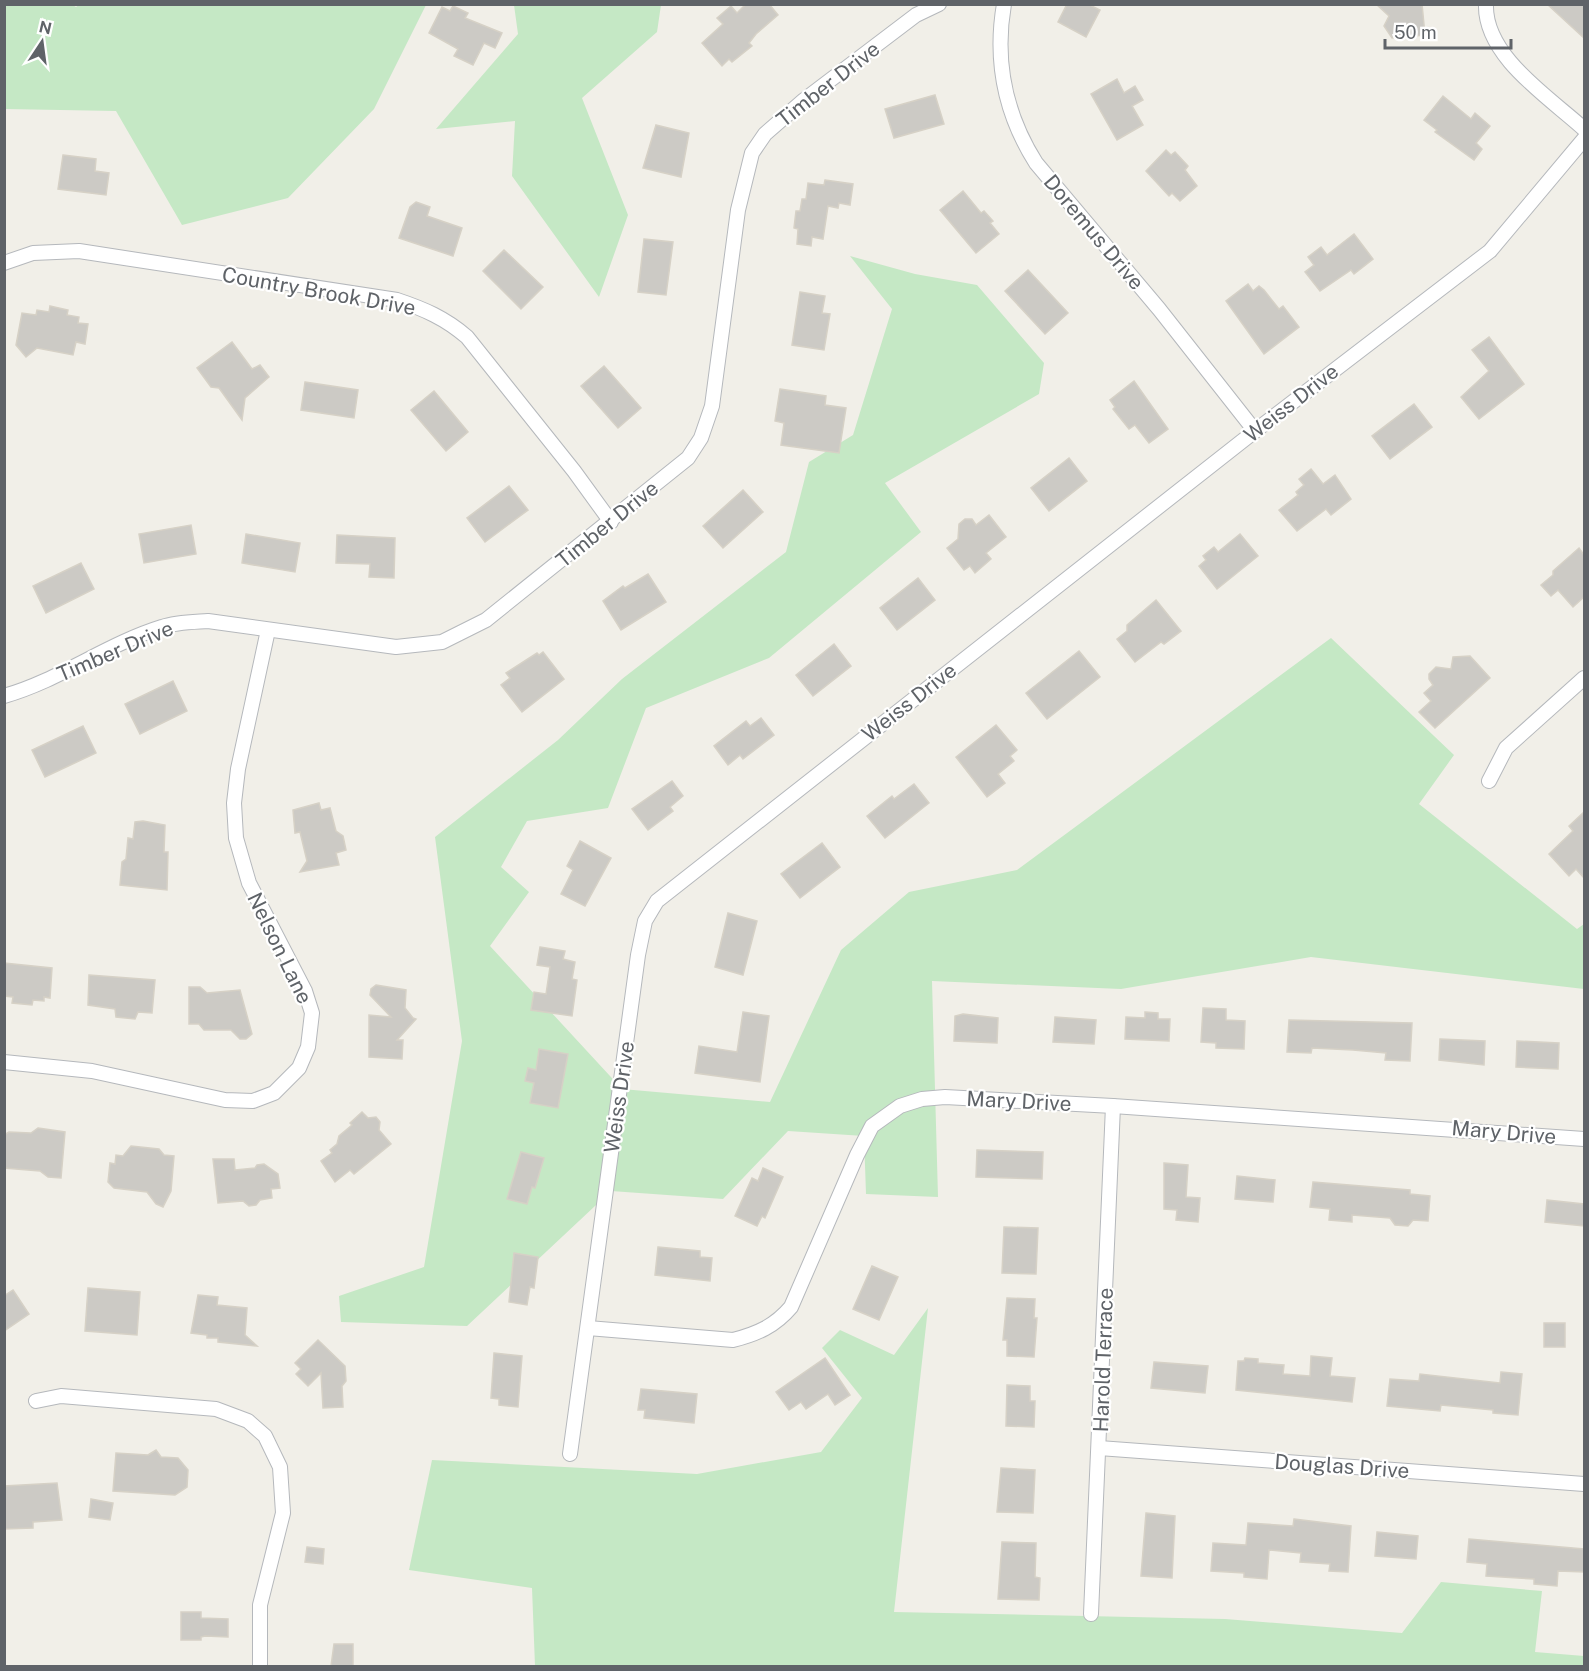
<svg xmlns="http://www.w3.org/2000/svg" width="1589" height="1671" font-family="'Public Sans',sans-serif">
	<rect width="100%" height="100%" fill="#f1efe8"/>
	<g fill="#c5e8c5">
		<path d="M71,4L76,7L80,4L426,5L374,109L288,198L182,225L116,111L5,109V5Z"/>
		<path d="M514,5H661L657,32L582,98L628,215L599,297L512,176L515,121L436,129L518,34Z"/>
		<path d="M850,256L915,274L977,285L1044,363L1039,394L885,483L921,532L769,658L646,708L608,808L527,821L501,867L529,892L490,946L622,1089L770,1102L841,950L909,892L1017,870L1331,638L1454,755L1419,804L1577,929L1584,924V989L1311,957L1121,989L932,981L938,1197L866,1194L864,1136L788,1131L723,1199L611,1191L467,1326L341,1322L339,1296L424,1267L462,1041L435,837L558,740L622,679L786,552L809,462L853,435L892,309Z"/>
		<path d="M928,1308L894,1612L1225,1619L1402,1633L1441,1582L1542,1591L1535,1652L1584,1656V1666H535L532,1588L409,1570L432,1460L697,1474L821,1452L862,1398L822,1348L840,1330L894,1355Z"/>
	</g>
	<g fill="#cccac5" stroke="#d6d1c6" stroke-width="1.5">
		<path d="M746,4H769L778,15L756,34L749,43L752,46L732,62L729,59L722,66L702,43L723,24L717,18L731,6L737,13Z"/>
		<path d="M1067,4H1088L1100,10L1086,37L1058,22Z"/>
		<path d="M1376,4H1422L1425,35L1392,38L1384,26L1389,16Z"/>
		<path d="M1547,4H1584V38Z"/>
		<path d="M453,6L468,13L465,18L502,33L495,48L484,43L473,65L454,56L458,49L429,33L442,7L450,11Z"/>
		<path d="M1117,79L1124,93L1135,86L1143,100L1132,106L1143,125L1117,140L1091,94Z"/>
		<path d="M935,95L944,124L894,138L885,109Z"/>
		<path d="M1443,96L1471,119L1475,113L1490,126L1476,143L1482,149L1474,160L1435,132L1437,130L1424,120Z"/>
		<path d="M656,125L689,133L681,177L643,168Z"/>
		<path d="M1166,150L1171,155L1175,152L1188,166L1185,170L1197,186L1180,201L1172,193L1169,196L1146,171Z"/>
		<path d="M63,155L96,159L95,171L109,173L106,195L58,189Z"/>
		<path d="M825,180L853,184L850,205L839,203L838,208L828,206L823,239L812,237L811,246L797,244L798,229L794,228L796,211H800L802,199H806L808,183L824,185Z"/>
		<path d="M963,191L981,213L984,211L993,221L990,223L999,234L976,253L940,210Z"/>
		<path d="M416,202L430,207L427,216L462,228L453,256L399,238L410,207Z"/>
		<path d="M1354,234L1373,259L1354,274L1351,270L1320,291L1305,272L1314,265L1308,257L1321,247L1327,255Z"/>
		<path d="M644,239L673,242L666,295L638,292Z"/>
		<path d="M504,250L543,287L521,309L483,271Z"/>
		<path d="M1028,270L1068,313L1045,334L1005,291Z"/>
		<path d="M1248,284L1253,291L1259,286L1264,290L1279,309L1283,306L1299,327L1264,354L1226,301Z"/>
		<path d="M800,292L825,296L822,313L830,314L824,350L792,345Z"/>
		<path d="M50,306L68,310L67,315L79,317L78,323L88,324L85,344L76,342L73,355L37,348L26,357L16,345L22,313L36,315L37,310L49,312Z"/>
		<path d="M1489,337L1524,384L1479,419L1461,397L1489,371L1472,350Z"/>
		<path d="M232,342L252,369L260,365L269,377L245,398L242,420L219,388L211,387L197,368Z"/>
		<path d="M604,366L641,408L618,428L581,386Z"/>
		<path d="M1134,381L1168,429L1149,443L1135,425L1129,429L1113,409L1115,407L1110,400Z"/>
		<path d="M305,382L358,390L354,418L301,410Z"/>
		<path d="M780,389L826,396L825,405L846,408L839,453L781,445L784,423L775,421Z"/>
		<path d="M434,391L468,432L446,451L411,410Z"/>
		<path d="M1414,404L1432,427L1390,459L1372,436Z"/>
		<path d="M1069,458L1087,481L1049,511L1031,488Z"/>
		<path d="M1311,469L1323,484L1335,475L1351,499L1331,515L1326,509L1297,531L1279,510L1298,495L1296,492L1304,485L1299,479Z"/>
		<path d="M509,486L528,510L485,542L467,518Z"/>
		<path d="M743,490L763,512L723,548L703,526Z"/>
		<path d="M989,515L1006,537L986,553L991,559L975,573L970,566L964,570L947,548L958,539L959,524L965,519H972L976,525Z"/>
		<path d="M191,525L196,554L144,563L139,534Z"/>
		<path d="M246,534L300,543L295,572L242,563Z"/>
		<path d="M1240,534L1258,556L1217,589L1199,566L1206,560L1203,556L1214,547L1218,552Z"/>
		<path d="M337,535L395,538L394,578L369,577L370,564L336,563Z"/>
		<path d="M1579,548L1584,555V597L1573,607L1558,590L1551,596L1541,585L1553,575V571Z"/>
		<path d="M81,563L94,589L46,613L33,586Z"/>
		<path d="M648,574L666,602L621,630L603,601L623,586L625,588Z"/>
		<path d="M918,578L935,600L897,630L880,608Z"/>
		<path d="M1156,600L1181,631L1164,644L1161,642L1135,662L1117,639L1127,631V625Z"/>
		<path d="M834,644L851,666L813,696L796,675Z"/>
		<path d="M1079,651L1100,677L1047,719L1026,693Z"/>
		<path d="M543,652L564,679L522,712L501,685L510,678L506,673L537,653L539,655Z"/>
		<path d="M1470,656L1490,678L1435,728L1419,712L1431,701L1424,693L1433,685L1429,679V674L1436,667L1451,669L1453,657Z"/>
		<path d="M173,681L187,711L140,734L125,704Z"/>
		<path d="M761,718L774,735L743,759L740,755L728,765L714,746L746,721L750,726Z"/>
		<path d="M996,725L1017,750L1010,756L1014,761L998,774L1005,783L987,797L956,757Z"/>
		<path d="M83,726L96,753L45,777L32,750Z"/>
		<path d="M672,781L683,796L670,807L673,811L648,830L632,809Z"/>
		<path d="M914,784L929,803L885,838L867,816L892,796L894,799Z"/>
		<path d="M319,803L321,810L330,808L336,831L343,836L346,850L336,853L339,865L300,872L307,861L300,832L295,833L293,810Z"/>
		<path d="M1584,812V878L1576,869L1569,876L1549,854L1573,831L1569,826Z"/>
		<path d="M143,821L165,825L164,852H168L167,890L120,885L122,862L126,859L128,838L133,839L135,822Z"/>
		<path d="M580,841L611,858L585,906L561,894L573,870L567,866Z"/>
		<path d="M822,843L840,867L800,898L781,874Z"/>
		<path d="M728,913L757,921L743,975L715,967Z"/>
		<path d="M540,947L565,951L563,959L575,962L572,979L577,980L572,1016L531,1010L534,992L546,994L550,967L537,965Z"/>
		<path d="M4,963L52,968L50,998L44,997V1001L33,1000L32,1005L12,1003L13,997L4,996Z"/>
		<path d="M89,975L155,980L152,1013L138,1012L135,1019L116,1017L115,1009L88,1005Z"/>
		<path d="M376,985L406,990L405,1008L413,1018L416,1019L397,1040H403L402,1059L369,1057V1015L391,1017L370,995L371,989Z"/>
		<path d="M189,987H200L207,993L240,990L252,1034L246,1039H240L231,1030H204L199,1024H189Z"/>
		<path d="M1203,1008L1226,1009V1020L1245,1021L1244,1049L1216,1048V1043L1201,1042Z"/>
		<path d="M743,1012L769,1016L760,1082L695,1073L699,1046L737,1052Z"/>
		<path d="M1145,1012L1158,1013V1019H1170L1169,1041L1125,1039L1126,1017L1145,1018Z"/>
		<path d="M963,1014L998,1018L997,1043L954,1041L955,1016Z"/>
		<path d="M1055,1017L1096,1020L1094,1044L1053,1042Z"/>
		<path d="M1289,1020L1412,1023L1410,1061L1385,1060L1386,1053L1353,1050L1312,1048L1311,1053L1287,1052Z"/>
		<path d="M1440,1039L1485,1041L1484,1065L1439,1060Z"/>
		<path d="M1517,1041L1559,1043L1558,1069L1516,1067Z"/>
		<path d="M539,1049L568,1054L558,1108L530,1103L534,1083L525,1081L528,1068L536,1070Z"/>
		<path d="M362,1112L368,1118L376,1117L380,1122L379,1130L391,1144L354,1174L350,1170L335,1182L321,1161L332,1153L330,1150L337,1144L339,1136L352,1125L350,1123Z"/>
		<path d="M38,1128L65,1132L61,1178L48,1177L40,1171L4,1168V1135L9,1132L31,1133Z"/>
		<path d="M131,1146L159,1149L164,1155L174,1156L171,1191L163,1207L156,1204L147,1192L114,1188L108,1182L110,1163L115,1164L116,1155L123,1156Z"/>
		<path d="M977,1150L1043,1152L1042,1179L976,1177Z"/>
		<path d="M521,1152L544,1158L535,1188L532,1187L527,1204L507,1199Z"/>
		<path d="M213,1159H234L235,1170L255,1168L257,1165L264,1164L278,1174L280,1188L271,1189L272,1198L260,1200L256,1205L249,1206L243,1201L218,1203Z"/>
		<path d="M1164,1163L1188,1165L1186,1197L1200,1198L1198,1222L1176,1220L1177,1210L1164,1209Z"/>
		<path d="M763,1168L783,1177L765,1218L762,1216L757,1226L735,1216L752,1178L758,1181Z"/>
		<path d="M1237,1176L1275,1180L1273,1202L1235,1199Z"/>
		<path d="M1313,1182L1410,1190V1194L1430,1196L1428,1221L1413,1220L1408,1226L1395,1225L1390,1218L1352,1215V1222L1329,1220L1330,1209L1310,1207Z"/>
		<path d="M1547,1200L1584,1204V1226L1545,1222Z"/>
		<path d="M1004,1227L1038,1228L1036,1274L1002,1273Z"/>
		<path d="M658,1247L700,1251V1257L712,1258L710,1281L655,1275Z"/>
		<path d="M514,1253L538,1257L534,1288L530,1287L527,1305L509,1302Z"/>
		<path d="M872,1266L898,1277L879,1320L853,1309Z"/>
		<path d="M88,1288L140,1292L137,1335L85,1331Z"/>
		<path d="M13,1290L29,1314L4,1331V1296Z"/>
		<path d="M198,1295L218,1297L217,1305L247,1308L245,1335L257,1346L218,1342V1338H207V1335L191,1333Z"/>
		<path d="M1007,1298L1035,1299L1034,1318H1037L1034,1357L1007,1356V1340H1003Z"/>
		<rect x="1544" y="1323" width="21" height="24"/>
		<path d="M318,1340L345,1366L346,1381L342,1386L343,1407L323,1408L321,1373L308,1386L296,1374L301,1369L295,1363Z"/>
		<path d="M494,1353L522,1356L518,1407L499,1405V1399L491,1398Z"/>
		<path d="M1311,1356L1332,1358L1330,1376L1355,1378L1352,1402L1236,1390L1238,1361H1244L1245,1358L1258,1359V1363L1284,1365L1283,1374L1310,1376Z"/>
		<path d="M825,1358L850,1395L835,1405L828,1394L806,1409L801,1402L789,1410L776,1392Z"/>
		<path d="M1154,1362L1208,1366L1205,1393L1151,1388Z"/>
		<path d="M1501,1372L1522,1374L1518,1415L1493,1413V1410L1441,1405L1440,1411L1387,1406L1390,1379L1419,1381L1420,1374L1500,1383Z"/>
		<path d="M1007,1385L1030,1386V1401H1035L1034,1427L1006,1426Z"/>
		<path d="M641,1389L697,1394L694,1423L644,1418L645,1410H638Z"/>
		<path d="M156,1450L161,1457L178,1458L188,1470L187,1487L175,1495L113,1491L116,1453L148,1455Z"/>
		<path d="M1001,1468L1035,1470L1033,1513L997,1512Z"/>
		<path d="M57,1483L62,1520L33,1522V1528L4,1529V1486Z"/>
		<path d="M91,1499L113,1503L110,1520L89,1517Z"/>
		<path d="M1146,1513L1175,1516L1172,1578L1141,1576Z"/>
		<path d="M1294,1519L1351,1526L1348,1572L1329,1571L1330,1564L1300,1562L1301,1553L1269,1550L1267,1579L1244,1577V1573L1211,1571L1213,1543L1246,1545L1248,1523L1293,1526Z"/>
		<path d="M1377,1532L1418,1536L1416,1559L1375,1556Z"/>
		<path d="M1469,1539L1584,1549V1572L1558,1571L1557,1586L1534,1584V1579L1486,1576L1487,1564L1467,1562Z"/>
		<path d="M1002,1542L1036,1543L1035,1577L1040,1578L1039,1600L998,1599Z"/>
		<path d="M307,1547L324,1549L323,1564L305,1562Z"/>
		<path d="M181,1612H201V1618L228,1619V1637L205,1636L201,1637V1640H181Z"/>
		<path d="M334,1644H353V1666H331Z"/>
	</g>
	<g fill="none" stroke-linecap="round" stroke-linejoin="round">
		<g stroke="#b5b8bc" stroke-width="16">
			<g id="minor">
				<path d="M1004,4C994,62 1005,114 1036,163L1159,309L1255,431"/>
				<path d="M1486,4C1484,56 1549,97 1584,129"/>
				<path d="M4,263L33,253L79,251L397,300C424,309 445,318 467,337L574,471L611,522"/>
				<path d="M4,696C60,680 107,644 162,627C176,622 193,622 208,621L396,647L442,642L486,620L688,458L701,438L712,406L738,210L752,153L765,134L804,100L916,15L939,4"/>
				<path d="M1489,781L1506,748L1584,678"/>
				<path d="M4,1062L92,1071L225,1100L253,1101L274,1093L299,1068L308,1047L312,1013L305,991L249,883L236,838L234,803L238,769L268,630"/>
				<path d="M588,1328L733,1340C757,1334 775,1326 791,1307L857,1155L872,1126L900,1106L922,1099L945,1097L1113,1106L1584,1139"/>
				<path d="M36,1401L61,1396L216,1409L248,1421L265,1436L280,1467L283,1513L260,1605V1666"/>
				<path d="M1099,1448L1584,1484"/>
				<path d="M570,1454L638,955L645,921L657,901L1255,431L1490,251L1584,139"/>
				<path d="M1091,1614L1113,1106"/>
			</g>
		</g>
		<use href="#minor" stroke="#fff" stroke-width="14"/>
	</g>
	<g text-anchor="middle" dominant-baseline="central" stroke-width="4.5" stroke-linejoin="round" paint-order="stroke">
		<g font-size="21" fill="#5f6368" stroke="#fff">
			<text transform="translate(828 84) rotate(-38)">Timber Drive</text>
			<text transform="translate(1094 232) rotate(50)">Doremus Drive</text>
			<text transform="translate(319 291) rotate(10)">Country Brook Drive</text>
			<text transform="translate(1291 403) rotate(-38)">Weiss Drive</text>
			<text transform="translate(607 524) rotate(-39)">Timber Drive</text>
			<text transform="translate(115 651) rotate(-23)">Timber Drive</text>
			<text transform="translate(909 702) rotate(-38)">Weiss Drive</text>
			<text transform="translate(280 948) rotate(64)">Nelson Lane</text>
			<text transform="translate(619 1097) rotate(-82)">Weiss Drive</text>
			<text transform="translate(1019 1101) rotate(3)">Mary Drive</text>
			<text transform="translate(1504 1132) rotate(5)">Mary Drive</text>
			<text transform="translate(1103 1360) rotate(-88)">Harold Terrace</text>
			<text transform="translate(1342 1466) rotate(4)">Douglas Drive</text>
		</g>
	</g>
	<rect width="1589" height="1671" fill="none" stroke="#5f6368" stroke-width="12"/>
	<g transform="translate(42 42) rotate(13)" stroke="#ffffff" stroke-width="4.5" paint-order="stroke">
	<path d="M0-4.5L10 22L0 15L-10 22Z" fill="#5f6368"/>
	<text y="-9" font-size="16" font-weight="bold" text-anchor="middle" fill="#5f6368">N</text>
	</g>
	<path d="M1385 39v9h126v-9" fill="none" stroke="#5f6368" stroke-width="3"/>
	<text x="1394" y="39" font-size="18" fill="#5f6368" stroke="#ffffff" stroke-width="4.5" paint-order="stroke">50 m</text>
</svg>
